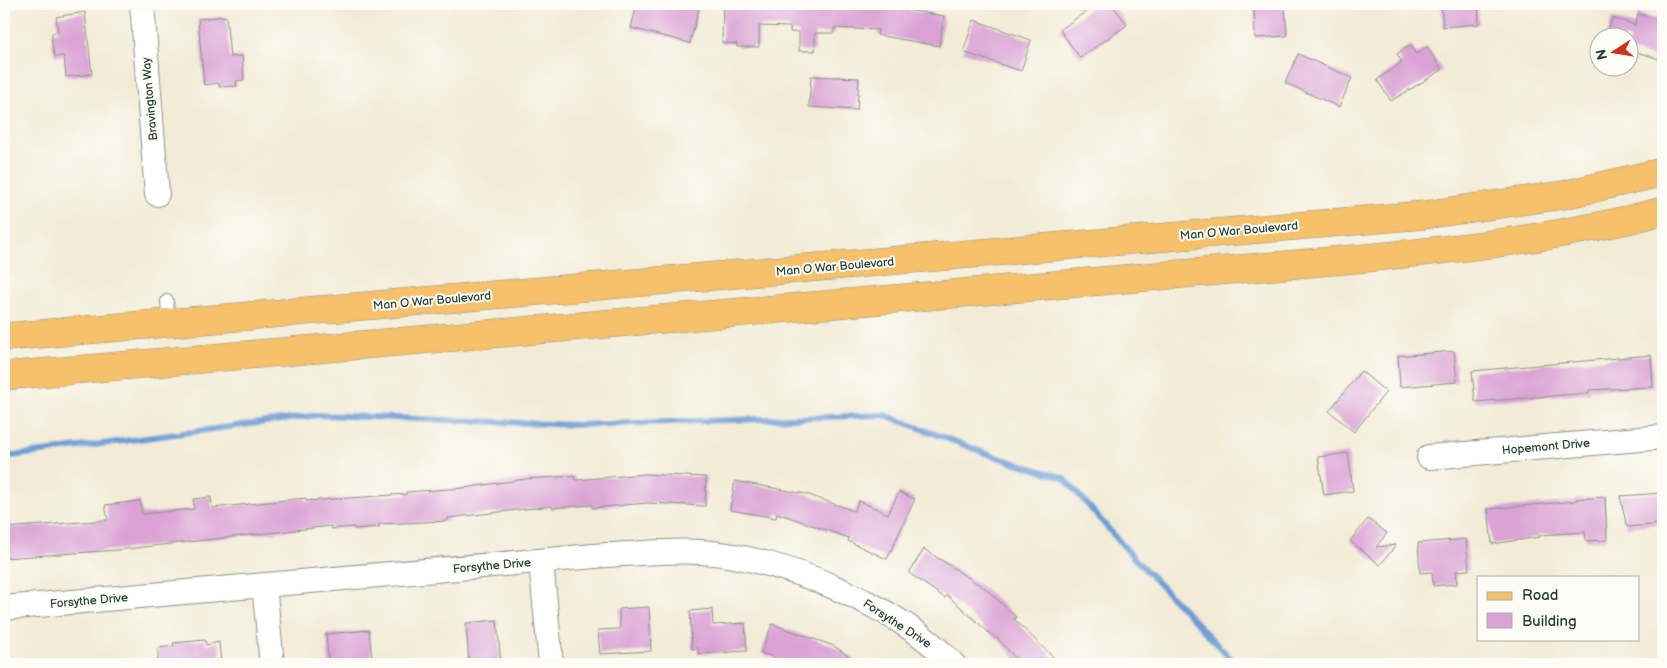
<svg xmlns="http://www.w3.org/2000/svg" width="1667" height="668" font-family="'Balsamiq Sans',sans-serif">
	<rect width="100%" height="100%" fill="#fdfcf7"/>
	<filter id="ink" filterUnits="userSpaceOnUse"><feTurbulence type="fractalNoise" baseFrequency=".02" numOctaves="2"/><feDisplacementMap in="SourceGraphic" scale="10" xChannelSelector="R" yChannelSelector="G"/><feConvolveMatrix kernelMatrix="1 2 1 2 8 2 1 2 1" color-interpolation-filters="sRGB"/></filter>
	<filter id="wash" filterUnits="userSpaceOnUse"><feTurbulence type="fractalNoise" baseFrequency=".0096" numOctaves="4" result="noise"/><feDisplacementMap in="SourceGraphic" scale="20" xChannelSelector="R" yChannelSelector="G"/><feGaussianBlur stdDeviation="1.12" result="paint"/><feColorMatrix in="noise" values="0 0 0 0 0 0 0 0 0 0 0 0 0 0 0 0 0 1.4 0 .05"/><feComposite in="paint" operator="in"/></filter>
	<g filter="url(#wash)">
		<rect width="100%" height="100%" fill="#f2ebd5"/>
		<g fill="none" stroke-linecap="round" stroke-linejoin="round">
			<path stroke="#6c9dd6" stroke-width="6" d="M4,457L319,415L576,425L885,415L993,456L1064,478L1134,558L1236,664"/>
		</g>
		<g id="blocks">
			<g fill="#daa2d5">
				<path d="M637,4H700L690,43L631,28Z"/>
				<path d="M723,4H871L944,16L939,46L877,35L878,30L834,28V33H815V51H799V32H790V27L759,26V47H737V44L722,43Z"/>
				<path d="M1096,4H1112L1127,25L1080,58L1060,30Z"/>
				<path d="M1256,4H1283V7H1285L1287,36L1255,38L1254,9H1256Z"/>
				<path d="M1441,4H1478L1479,24L1443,27Z"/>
				<path d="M85,12L92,74L66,77L64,56L55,57L52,45V33L58,32L56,17Z"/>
				<path d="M1638,14L1663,21V60L1630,50V38H1606L1612,18L1635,25Z"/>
				<path d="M226,16L230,57L242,56L244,80L236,81L237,86L219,87V83L204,85L198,19Z"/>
				<path d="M974,20L1031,40L1021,71L963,52Z"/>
				<path d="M1411,45L1416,54L1427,47L1442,70L1391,101L1377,80L1402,62L1397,54Z"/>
				<path d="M1298,54L1352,78L1339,107L1285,83Z"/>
				<path d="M811,76L859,78L857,110L809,107Z"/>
				<path d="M1454,351L1457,382L1400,387L1398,356Z"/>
				<path d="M1651,355L1653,387L1589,390V393L1475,402L1472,371Z"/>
				<path d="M1361,371L1386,392L1354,432L1329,411Z"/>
				<path d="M1348,453L1353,491L1324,495L1318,457Z"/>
				<path d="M645,474L706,477L705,506L647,503L592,508V505L552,508V506L448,518V521L379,524V527L354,529V527L331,529V526L117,550L4,558V528L108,520L105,505L140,501L142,514L194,509L193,499L211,497L212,508L306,498V501L407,494L406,492L463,488L526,479L574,476L575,480Z"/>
				<path d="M735,481L806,494L854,511L859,501L888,514L899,492L915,499L887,559L848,541L849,538L777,513L776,518L730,510Z"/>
				<path d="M1663,493V524L1627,527L1620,496Z"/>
				<path d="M1605,497L1607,540L1586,541L1585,532L1540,535V537L1492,544L1488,509L1576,501V499Z"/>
				<path d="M1368,519L1387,533L1376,547L1396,545L1380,565L1350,541Z"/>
				<path d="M1466,539L1469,570L1456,571L1457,584L1433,586L1432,572L1420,573L1418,543Z"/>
				<path d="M924,549L986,589L1016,617L1014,619L1060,664H1021L997,638L996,639L947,595L945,598L909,573Z"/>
				<path d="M649,607L651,651L600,654L598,630L620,629L619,609Z"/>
				<path d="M712,609L713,625L745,623L747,651L698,654V648L692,649L690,611Z"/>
				<path d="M497,620L501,664H469L466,623Z"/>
				<path d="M772,624L834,646L861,664H792L761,653Z"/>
				<path d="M369,630L372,660L329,664L326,634Z"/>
				<path d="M205,640L206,645L219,642L221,664H158V648L174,646L173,643Z"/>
			</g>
		</g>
	</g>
	<g filter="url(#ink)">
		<use href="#blocks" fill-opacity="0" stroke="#889484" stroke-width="1"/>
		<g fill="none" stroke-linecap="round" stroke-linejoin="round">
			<g stroke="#889484" stroke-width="14">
				<path id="service" d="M167,301L169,323"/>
			</g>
			<g stroke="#889484" stroke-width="26">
				<g id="minor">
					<path d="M142,4L157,194"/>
					<path d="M1429,457L1663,437"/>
					<path d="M541,562L551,664"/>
					<path d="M264,585L272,664"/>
					<path d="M4,608L606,555C637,554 670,550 701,552C781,557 898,606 953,664"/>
				</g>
			</g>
			<g stroke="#889484" stroke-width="29">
				<g id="primary">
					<path d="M4,337L1424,215L1563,195L1663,172"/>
					<path d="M4,376L1366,258C1466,248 1566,237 1663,211"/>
				</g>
			</g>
			<use href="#service" stroke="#fff" stroke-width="12"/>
			<use href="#minor" stroke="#fff" stroke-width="24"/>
			<use href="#primary" stroke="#f7c06b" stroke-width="28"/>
		</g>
	</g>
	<g text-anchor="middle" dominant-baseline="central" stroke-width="4" stroke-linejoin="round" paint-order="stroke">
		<g font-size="12" fill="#1f3d34" stroke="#fdfcf7">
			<text transform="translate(150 99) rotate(-95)">Bravington Way</text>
			<text transform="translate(1239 231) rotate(-5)">Man O War Boulevard</text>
			<text transform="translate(835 267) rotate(-5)">Man O War Boulevard</text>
			<text transform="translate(432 301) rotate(-5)">Man O War Boulevard</text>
			<text transform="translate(1546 447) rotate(-5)">Hopemont Drive</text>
			<text transform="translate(492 566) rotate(-5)">Forsythe Drive</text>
			<text transform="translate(89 601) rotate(-5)">Forsythe Drive</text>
			<text transform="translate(897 624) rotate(33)">Forsythe Drive</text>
		</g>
	</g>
	<rect width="1667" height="668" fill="none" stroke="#fdfcf7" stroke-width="20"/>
	<rect x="1477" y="576" width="162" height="65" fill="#fdfcf7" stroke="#a4b0a9"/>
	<rect x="1487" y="592" width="25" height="8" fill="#f7c06b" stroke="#a4b0a9"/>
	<text x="1522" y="600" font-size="15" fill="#1f3d34">Road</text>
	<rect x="1487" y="613" width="25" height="15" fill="#daa2d5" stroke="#a4b0a9"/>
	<text x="1522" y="626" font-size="15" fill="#1f3d34">Building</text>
	<g transform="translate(1614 52) rotate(258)"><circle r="24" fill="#fdfcf7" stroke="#a4b0a9"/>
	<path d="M0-4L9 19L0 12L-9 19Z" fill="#c8321e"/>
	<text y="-8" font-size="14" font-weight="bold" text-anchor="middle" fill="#1f3d34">N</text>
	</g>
</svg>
